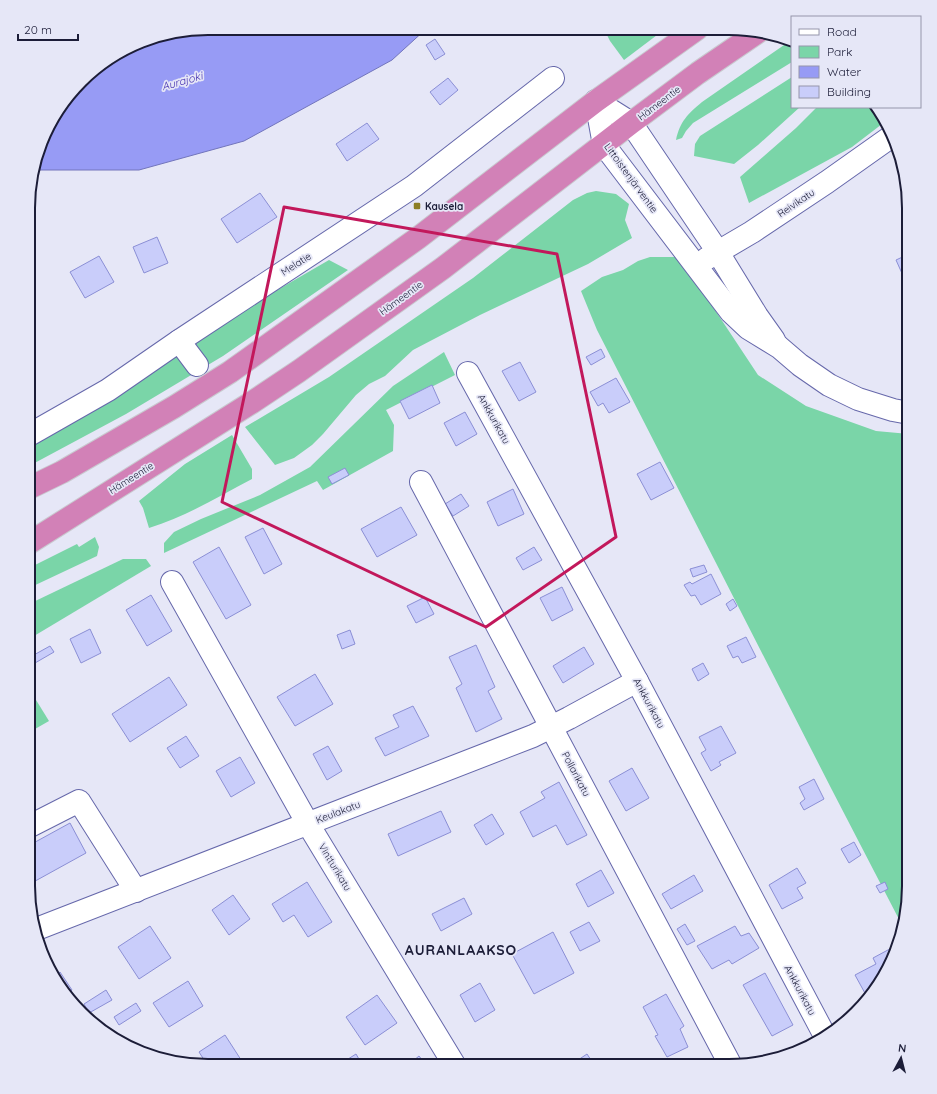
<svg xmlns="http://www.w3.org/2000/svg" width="937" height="1094" font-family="Quicksand,sans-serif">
	<rect width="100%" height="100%" fill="#e6e7f7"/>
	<g fill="#7ad5a8">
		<path d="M604,29H665L624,60L610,41Z"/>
		<path d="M787,43L792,44V62L693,123L686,131L682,138L676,140C680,121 688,114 702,102Z"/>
		<path d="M792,77V107H800L758,145L734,164L694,156L695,144L700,136Z"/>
		<path d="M817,107H874L885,118L886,121L852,147L749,203L740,177L796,128Z"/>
		<path d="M596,191L616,194L629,204L625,220L632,238L588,264L480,315L413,350L385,376L369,384L356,395L323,434L312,445L294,458L275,465L245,427L329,377L473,278L573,200L587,193Z"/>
		<path d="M650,257H677L711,304L758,375L806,406L876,431L909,434V898L903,927L832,790L597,330L581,291L602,277L623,270L638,261Z"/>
		<path d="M329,260L348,270L223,356L126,414L29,466V445L111,401L193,339Z"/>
		<path d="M444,352L455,375L386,410L394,425L393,451L323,490L317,481L164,553V543L174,532L201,519L260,495L310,467L393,386Z"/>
		<path d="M232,435L252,469V479C218,497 185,517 149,528L143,508L139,501L185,464Z"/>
		<path d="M95,537L99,547L97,556L29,588V568L77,544L79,547Z"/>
		<path d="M123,559H146L151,566L29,639V604Z"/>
		<path d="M28,687L49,721L28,733Z"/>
	</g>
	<path fill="#979bf5" stroke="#7275bc" d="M208,28L426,29L392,60L244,141L139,170H34L52,118L90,73L150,38Z"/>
	<g fill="#c9cdfa" stroke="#8b8fd5">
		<path d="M435,39L445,54L435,60L426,45Z"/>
		<path d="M448,78L458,90L440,105L430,92Z"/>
		<path d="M367,123L379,139L347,161L336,144Z"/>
		<path d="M260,193L277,217L237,243L221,219Z"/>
		<path d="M157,237L168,263L144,273L133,247Z"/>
		<path d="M909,254V289L896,260Z"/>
		<path d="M99,256L114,282L85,298L70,272Z"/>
		<path d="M601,349L605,357L591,365L586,357Z"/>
		<path d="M520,362L536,392L519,401L502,371Z"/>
		<path d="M616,378L630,402L609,413L603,403L598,406L590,392Z"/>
		<path d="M432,385L440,403L409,419L400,401Z"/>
		<path d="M465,412L477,434L456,446L444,423Z"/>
		<path d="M660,462L674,488L651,500L637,474Z"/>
		<path d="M345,468L349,475L332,484L328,477Z"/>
		<path d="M513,489L524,514L498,526L487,502Z"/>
		<path d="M461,494L469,506L453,516L445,504Z"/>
		<path d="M401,507L417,535L377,557L361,529Z"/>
		<path d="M263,528L282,564L264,574L245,537Z"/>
		<path d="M219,547L251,605L226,619L193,562Z"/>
		<path d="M534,547L542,560L523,570L516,558Z"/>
		<path d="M704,565L707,572L693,577L690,569Z"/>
		<path d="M711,574L721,594L701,605L695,595L691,596L684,585L690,582L692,584Z"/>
		<path d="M562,587L573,610L552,621L540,598Z"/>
		<path d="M151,595L172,631L147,646L126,610Z"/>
		<path d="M425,597L434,614L416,623L407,606Z"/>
		<path d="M733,599L737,606L730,611L726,604Z"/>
		<path d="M90,629L101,653L81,663L70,639Z"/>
		<path d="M350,630L355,644L342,649L337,635Z"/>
		<path d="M746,637L756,657L742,663L738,656L733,658L727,646Z"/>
		<path d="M476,645L495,687L488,691L502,719L476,732L456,688L462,684L449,657Z"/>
		<path d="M50,646L54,652L35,663L32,656Z"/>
		<path d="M584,647L594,664L563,683L553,666Z"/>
		<path d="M703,663L709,674L698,681L692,669Z"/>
		<path d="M315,674L333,704L295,726L277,697Z"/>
		<path d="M169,677L187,705L130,742L112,714Z"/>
		<path d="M413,706L429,736L385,756L375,738L399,727L393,715Z"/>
		<path d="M721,726L736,753L719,762L721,765L711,771L701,753L706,750L699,737Z"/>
		<path d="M186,736L199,756L180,768L167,748Z"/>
		<path d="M328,746L342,771L327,780L313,754Z"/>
		<path d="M240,757L255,783L231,797L216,771Z"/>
		<path d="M632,768L649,798L626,811L609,781Z"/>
		<path d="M814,779L824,799L804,810L800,803L805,799L799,787Z"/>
		<path d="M559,782L587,835L567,845L556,825L533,837L520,812L545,798L541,792Z"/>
		<path d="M441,811L451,832L398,856L388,834Z"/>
		<path d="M492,814L504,834L486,845L474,825Z"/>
		<path d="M70,823L86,853L28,885V846Z"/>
		<path d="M854,842L861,855L849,863L841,849Z"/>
		<path d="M797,868L806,883L797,888L803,898L782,909L769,885Z"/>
		<path d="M601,870L614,893L588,907L576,884Z"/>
		<path d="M694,875L703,891L671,909L662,894Z"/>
		<path d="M307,882L332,922L308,937L294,915L283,922L272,904Z"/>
		<path d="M885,882L888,889L880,893L876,886Z"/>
		<path d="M233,895L250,919L229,935L212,910Z"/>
		<path d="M464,898L472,914L441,931L432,914Z"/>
		<path d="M589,922L600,941L580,951L570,932Z"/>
		<path d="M685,924L695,941L687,945L677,929Z"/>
		<path d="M150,926L171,958L139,979L118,947Z"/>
		<path d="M735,926L741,936L749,933L759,948L732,964L729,960L712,969L697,946Z"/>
		<path d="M553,932L574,973L534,994L512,954Z"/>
		<path d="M899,944L879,986L874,990L866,995L855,975L876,964L873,958Z"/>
		<path d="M60,972L72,990L66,994L53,977Z"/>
		<path d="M765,973L793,1025L772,1036L743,985Z"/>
		<path d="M188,981L203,1006L169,1027L153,1003Z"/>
		<path d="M480,983L495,1010L475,1022L460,995Z"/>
		<path d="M106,990L112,1000L89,1013L84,1004Z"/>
		<path d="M666,994L684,1026L680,1029L688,1047L667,1057L655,1036L658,1035L643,1007Z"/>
		<path d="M377,995L397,1023L365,1045L346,1017Z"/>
		<path d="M136,1003L141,1011L119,1025L114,1017Z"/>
		<path d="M225,1035L245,1066H208L199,1052Z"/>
		<path d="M356,1054L363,1066H337Z"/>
		<path d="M587,1054L595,1066H569Z"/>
		<path d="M419,1056L427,1066H407Z"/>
	</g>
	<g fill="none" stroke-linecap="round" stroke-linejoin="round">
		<g stroke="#6668ab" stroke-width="24">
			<g id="minor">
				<path d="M596,101L604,145L731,312L748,328L779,347L800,365L829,385L858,399L893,410L909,413"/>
				<path d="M596,101L631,123L714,246L757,316L774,340"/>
				<path d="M706,259L752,232L827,182L892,136"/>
				<path d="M179,341L197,365"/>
				<path d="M468,373L637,681L825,1036"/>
				<path d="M29,435L108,390L179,341L414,186L553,78"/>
				<path d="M421,482L731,1066"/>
				<path d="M172,582L308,824L455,1066"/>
				<path d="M28,827L79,801L136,891"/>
				<path d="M34,930L533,736L569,718L637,681"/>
			</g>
		</g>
		<g stroke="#c9c9cf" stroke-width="24">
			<g id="highway">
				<path d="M29,488L62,472L174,407L230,372L418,238L596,101L697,29"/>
				<path d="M29,543L251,403L299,371L443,268L631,123L698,73L758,32"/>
			</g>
		</g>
		<use href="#minor" stroke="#fff" stroke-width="22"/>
		<use href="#highway" stroke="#d281b7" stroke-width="22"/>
	</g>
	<path fill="none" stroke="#c2185b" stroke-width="3" stroke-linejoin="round" d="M284,207L557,254L616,537L486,627L222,502Z"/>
	<rect fill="#8c7e25" stroke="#e6e7f7" stroke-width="1.5" x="413" y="202" width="8" height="8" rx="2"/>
	<g text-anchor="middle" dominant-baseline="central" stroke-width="3.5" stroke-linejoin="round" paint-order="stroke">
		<g font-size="10" fill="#1c1d38" stroke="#e6e7f7">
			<text transform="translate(659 103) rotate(-37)">Hämeentie</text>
			<text transform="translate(631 178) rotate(54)">Littoistenjärventie</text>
			<text transform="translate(796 203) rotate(-34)">Reivikatu</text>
			<text transform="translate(296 264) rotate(-33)">Melatie</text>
			<text transform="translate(401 298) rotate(-36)">Hämeentie</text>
			<text transform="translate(494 419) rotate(61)">Ankkurikatu</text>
			<text transform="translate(131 478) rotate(-32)">Hämeentie</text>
			<text transform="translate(649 703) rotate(62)">Ankkurikatu</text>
			<text transform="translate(576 774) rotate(62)">Pollarikatu</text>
			<text transform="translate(338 812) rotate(-21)">Keulakatu</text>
			<text transform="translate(335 867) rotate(59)">Vintturikatu</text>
			<text transform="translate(800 990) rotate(62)">Ankkurikatu</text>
		</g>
		<g font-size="10" font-weight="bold" fill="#1c1d38" stroke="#e6e7f7" text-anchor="start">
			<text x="425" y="206">Kausela</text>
		</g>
		<g font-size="11" font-style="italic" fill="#412daf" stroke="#e6e7f7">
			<text transform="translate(182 81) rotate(-16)">Aurajoki</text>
		</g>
		<g font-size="14" font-weight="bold" letter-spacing="1" fill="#1c1d38" stroke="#e6e7f7">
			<text x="461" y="950">AURANLAAKSO</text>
		</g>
	</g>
	<path d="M0 0H937V1094H0ZM208 35H729A173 173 0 0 1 902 208V886A173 173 0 0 1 729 1059H208A173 173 0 0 1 35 886V208A173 173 0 0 1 208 35Z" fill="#e6e7f7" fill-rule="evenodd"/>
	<path fill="none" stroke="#1c1d38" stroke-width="2" d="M208 35H729A173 173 0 0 1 902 208V886A173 173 0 0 1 729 1059H208A173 173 0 0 1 35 886V208A173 173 0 0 1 208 35Z"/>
	<rect x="791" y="16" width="130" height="92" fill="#e6e7f7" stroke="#9596ab"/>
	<rect x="799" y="29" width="20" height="6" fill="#ffffff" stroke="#9596ab"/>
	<text x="827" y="36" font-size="12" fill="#1c1d38">Road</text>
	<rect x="799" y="46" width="20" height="12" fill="#7ad5a8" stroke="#9596ab"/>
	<text x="827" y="56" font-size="12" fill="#1c1d38">Park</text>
	<rect x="799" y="66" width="20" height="12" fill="#979bf5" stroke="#9596ab"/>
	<text x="827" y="76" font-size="12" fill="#1c1d38">Water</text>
	<rect x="799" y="86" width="20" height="12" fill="#c9cdfa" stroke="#9596ab"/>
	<text x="827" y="96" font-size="12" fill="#1c1d38">Building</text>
	<g transform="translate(901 1058) rotate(7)" stroke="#e6e7f7" stroke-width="3" paint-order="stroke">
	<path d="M0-3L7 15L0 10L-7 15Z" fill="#1c1d38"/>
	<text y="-6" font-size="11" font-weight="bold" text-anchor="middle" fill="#1c1d38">N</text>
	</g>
	<path d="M18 34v6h60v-6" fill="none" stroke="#1c1d38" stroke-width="2"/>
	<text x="24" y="34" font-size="12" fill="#1c1d38" stroke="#e6e7f7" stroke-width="3" paint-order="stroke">20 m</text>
</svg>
